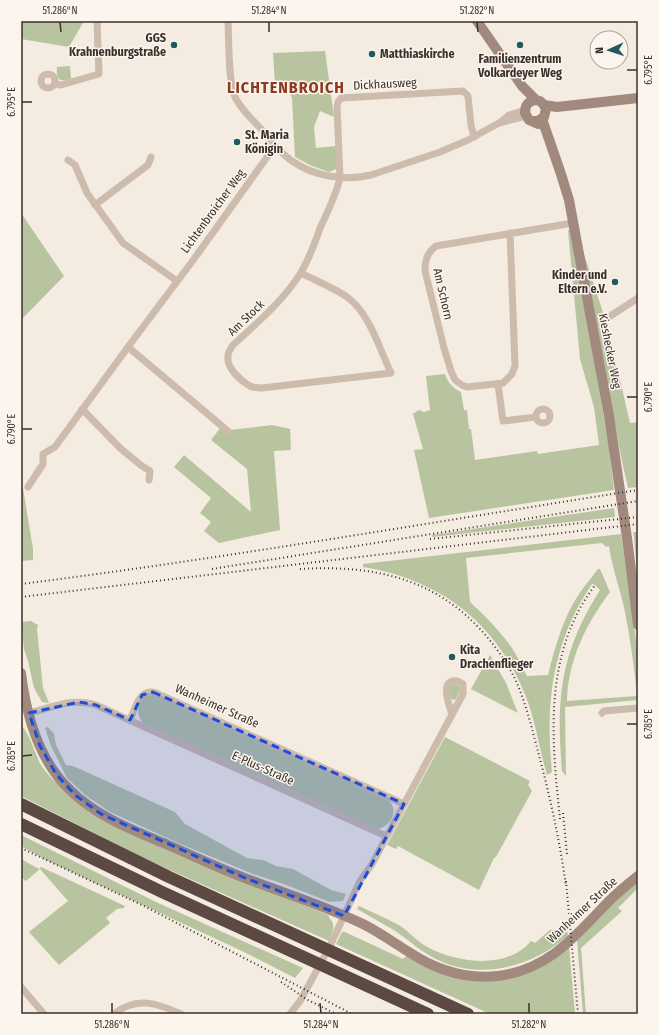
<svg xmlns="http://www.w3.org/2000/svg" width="659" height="1035" font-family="'Fira Sans Condensed',sans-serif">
	<rect width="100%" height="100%" fill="#f4ebe1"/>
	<g fill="#b8c4a0" fill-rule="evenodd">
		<path d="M21,21H84L69,47L21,39Z"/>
		<path d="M325,51L334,117L320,111L314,127L316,148L336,146V169L329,172L312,166L295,157L292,98L285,84H275L273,53Z"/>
		<path d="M70,66L71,79C59,82 56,80 57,67Z"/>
		<path d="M21,213L64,276L21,320Z"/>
		<path d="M571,229L608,441L614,490L429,518L414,450L423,449L413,414L419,410L424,412L430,410L426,376L445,374C448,383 453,388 461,392L464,410H467L469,429H471L475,460L537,451L538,454L599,445L594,407L580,359L568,230Z"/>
		<path d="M583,251L608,328L630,423L638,422V487L628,488L620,452Z"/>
		<path d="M272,425L290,429L291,450L274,451L280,530L219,543L204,531L211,522L200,513L211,498L174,467L184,455L251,512L247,469L211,440L221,427L230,430Z"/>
		<path d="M21,476L33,549V560L21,561Z"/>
		<path d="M614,508L615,517L432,537V535Z"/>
		<path d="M633,532H638V583L634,538Z"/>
		<path d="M621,534L638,654V700L565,707L566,776L562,771C556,699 560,653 600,590L595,585L592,584C552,643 545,703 552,772L547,775C540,751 536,725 528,702C500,626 443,580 363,567V564ZM602,543L606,547L609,546C612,567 619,586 624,607C630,636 634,666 637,696L567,701C568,660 586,624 610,592L600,569H598C592,577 585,585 579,594C563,618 555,647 548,675L527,676C522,667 518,657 512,648C500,631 485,616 470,602L466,558Z"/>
		<path d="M31,621L38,625L37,629L43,688L49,703L42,702L34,688L28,661L24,649L21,622Z"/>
		<path d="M490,655L506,683L518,713L471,689Z"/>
		<path d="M454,684L459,686L461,690L455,700L451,699L449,690L450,687Z"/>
		<path d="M157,695L389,801C400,811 389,829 375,829L144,724C136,716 135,701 147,696C150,695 154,695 157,695Z"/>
		<path d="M21,725C29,732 35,754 41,765C50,779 62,787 74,798L282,896L328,915C329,918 332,920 333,924C334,930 331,936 329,941L143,858L21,796Z"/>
		<path d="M48,727L54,734L56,745L66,765L73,766L175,812L185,824L247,858L263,860L276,866L293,869L331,890L346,894L343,901L330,902L281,883L253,874L178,843L110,812L85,795L67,778L51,746L45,728Z"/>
		<path d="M445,737L530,781L528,785L532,791L496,857L494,858L479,890L398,846L396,849L387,845Z"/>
		<path d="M21,835L156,902L303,968L295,978L244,952L46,860L21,846Z"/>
		<path d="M21,859L39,869L41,867L125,906L124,908L117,909L106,918L110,923L59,965L29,932L68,901L40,869L26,881L21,877Z"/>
		<path d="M636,883L638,888L618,908L622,911L581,948L586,1014H583L577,940L613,903Z"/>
		<path d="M359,906C372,912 385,918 397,924C409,931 417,942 429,948C459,963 507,970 531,941L535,943L550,930L567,929L568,936C530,968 477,982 432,957C417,949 406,937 392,929C380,922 369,916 357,909Z"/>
		<path d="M342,932H345L403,959L407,955L495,979L569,946L575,1014H490L336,944Z"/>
	</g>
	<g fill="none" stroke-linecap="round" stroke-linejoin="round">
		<g stroke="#cdbbac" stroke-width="7">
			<path d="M228,21C229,40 228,81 235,97C241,110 253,120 262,130C271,141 280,153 292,161C315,177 345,181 371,175L440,152L468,140L499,123L526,116"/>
			<circle cx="48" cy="81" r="7"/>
			<path d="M55,84L61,85L99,74L97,21"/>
			<path d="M502,121L509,115L525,110"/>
			<path d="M68,160L75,165L87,193L123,243L177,281"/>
			<path d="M95,205L148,165L151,157"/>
			<path d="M510,233L515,366L512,374L503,383L467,387L462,385L455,380L451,371L444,348L425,271C425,260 427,253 436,246L573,223"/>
			<path d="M301,273C316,281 333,287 347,297C369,312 380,350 391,373L262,388C258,388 254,388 250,386C241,381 226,368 228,356C228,352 231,348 233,345C257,323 283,301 300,274C309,260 315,242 321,226C328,211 336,195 340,178L337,107L338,102L341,98L463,91L468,96L471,125L474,137"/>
			<path d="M592,328L638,298"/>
			<path d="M128,347L229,432"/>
			<path d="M498,384L503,421L536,417"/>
			<circle cx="543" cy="416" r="7"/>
			<path d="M82,409L121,449L142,466L150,471L149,480"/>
			<path d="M28,487L43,464V454L55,447L128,347L194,259L275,146"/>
			<path d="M29,713C50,708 74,697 96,705L386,836"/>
			<path d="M602,713L604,711L638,708"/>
			<path d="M130,720C135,708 140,687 156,693L404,804"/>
			<path d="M21,987L44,1014"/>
			<path d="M114,1014C136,996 157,1003 181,1014"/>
			<path d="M290,1014L300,1001L311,981L330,946L360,881L372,864L463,694V684C460,682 457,680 453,681C440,684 450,706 452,715"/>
		</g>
		<g stroke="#a18a7d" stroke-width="10">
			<path d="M477,21L522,86L536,100L540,101L544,105L546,109L544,117L538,121H534"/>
			<path d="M536,100C528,101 525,105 525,113L529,120L538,124"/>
			<path d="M544,105L557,107L638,98"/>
			<path d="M542,119L561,174L569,200L609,416L627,538L638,625"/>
			<path d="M21,673C26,714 39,761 70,790C97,817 133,830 168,845C198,858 227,872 258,883C293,896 329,908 363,924C391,938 415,960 445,970C462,976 480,978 498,976C549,970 576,935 609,901C618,892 628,884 638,876"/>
		</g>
		<g stroke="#5c4a42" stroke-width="12">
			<path d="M21,804L169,877L468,1014"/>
			<path d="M21,824L162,892L428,1014"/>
		</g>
		<g stroke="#3b302b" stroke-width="2" stroke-dasharray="1 3" stroke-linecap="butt">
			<path d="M430,539L638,517"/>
			<path d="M212,569L638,501"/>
			<path d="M300,569C369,565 431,576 480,629C494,644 507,662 516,681C527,706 533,733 540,759C551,801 560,843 566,886"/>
			<path d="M21,584C227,558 433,522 638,490"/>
			<path d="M21,597L638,524"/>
			<path d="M563,813L567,854"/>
			<path d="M560,819C553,751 545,680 576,616C581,605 588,595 595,585"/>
			<path d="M21,848L144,906L352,1014"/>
			<path d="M566,881L578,1014"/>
			<path d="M281,982L308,1000L336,1014"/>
		</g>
	</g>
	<path fill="#1d4ed8" fill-opacity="0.2" stroke="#1d4ed8" stroke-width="3" stroke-dasharray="8 5" stroke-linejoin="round" d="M153,692L404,804L344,916L245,878L101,814L75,795L56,774L40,746L29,713L79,702L96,705L130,720L142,695Z"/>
	<path fill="none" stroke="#3b302b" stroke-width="1.5" d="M60,22L61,32M269,22V32M477,22L478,32M627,70H637M22,102H32M627,397H637M22,429H32M627,724H637M22,756L32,755M112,1003V1013M320,1003L321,1013M529,1003V1013"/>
	<g fill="#1f5a5e" stroke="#fbf5ee" stroke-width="1.5">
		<circle cx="174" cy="45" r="4"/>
		<circle cx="520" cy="45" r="4"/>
		<circle cx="372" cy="54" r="4"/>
		<circle cx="237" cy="142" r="4"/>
		<circle cx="615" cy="282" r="4"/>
		<circle cx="452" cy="657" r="4"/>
	</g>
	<g text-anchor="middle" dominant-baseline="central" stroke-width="3" stroke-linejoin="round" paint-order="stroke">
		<g font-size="12" font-weight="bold" fill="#3b302b" stroke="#fbf5ee" text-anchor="start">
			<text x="166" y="38" text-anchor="end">GGS<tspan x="166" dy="14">Krahnenburgstraße</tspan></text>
			<text x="380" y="54">Matthiaskirche</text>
			<text x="520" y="59" text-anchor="middle">Familienzentrum<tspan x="520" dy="14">Volkardeyer Weg</tspan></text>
			<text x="245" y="135">St. Maria<tspan x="245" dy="14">Königin</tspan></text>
			<text x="607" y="275" text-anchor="end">Kinder und<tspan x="607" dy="14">Eltern e.V.</tspan></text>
			<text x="460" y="650">Kita<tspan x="460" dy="14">Drachenflieger</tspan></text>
		</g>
		<g font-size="12" fill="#3b302b" stroke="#fbf5ee">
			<text transform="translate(385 84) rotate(-3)">Dickhausweg</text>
			<text transform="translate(213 211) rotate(-54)">Lichtenbroicher Weg</text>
			<text transform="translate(443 294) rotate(77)">Am Schorn</text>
			<text transform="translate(246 318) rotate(-44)">Am Stock</text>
			<text transform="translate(610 351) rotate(79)">Kieshecker Weg</text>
			<text transform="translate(217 706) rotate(24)">Wanheimer Straße</text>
			<text transform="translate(263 768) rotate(24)">E-Plus-Straße</text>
			<text transform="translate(582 910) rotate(-43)">Wanheimer Straße</text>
		</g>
		<g font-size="16" font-weight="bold" letter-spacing="1" fill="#8c3b22" stroke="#fbf5ee">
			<text x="286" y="87">LICHTENBROICH</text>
		</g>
	</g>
	<rect width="659" height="1035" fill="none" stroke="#fbf5ee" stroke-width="44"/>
	<g transform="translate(609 50) rotate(267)"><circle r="19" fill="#fbf5ee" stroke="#aea6a0"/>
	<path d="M0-3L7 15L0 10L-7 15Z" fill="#1f5a5e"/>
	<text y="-6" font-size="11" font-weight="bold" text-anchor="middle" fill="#3b302b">N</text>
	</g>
	<rect x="22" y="22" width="615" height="991" fill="none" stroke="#3b302b" stroke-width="1.5"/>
	<g font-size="10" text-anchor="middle" fill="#3b302b">
		<text x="60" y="14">51.286°N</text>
		<text x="269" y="14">51.284°N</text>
		<text x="477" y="14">51.282°N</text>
		<text transform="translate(648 70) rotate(-90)" y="4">6.795°E</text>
		<text transform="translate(11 102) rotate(-90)" y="4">6.795°E</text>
		<text transform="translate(648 397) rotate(-90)" y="4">6.790°E</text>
		<text transform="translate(11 429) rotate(-90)" y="4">6.790°E</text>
		<text transform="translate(648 724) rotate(-90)" y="4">6.785°E</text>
		<text transform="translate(11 756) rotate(-90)" y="4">6.785°E</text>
		<text x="112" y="1028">51.286°N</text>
		<text x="321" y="1028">51.284°N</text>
		<text x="529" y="1028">51.282°N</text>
	</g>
</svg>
